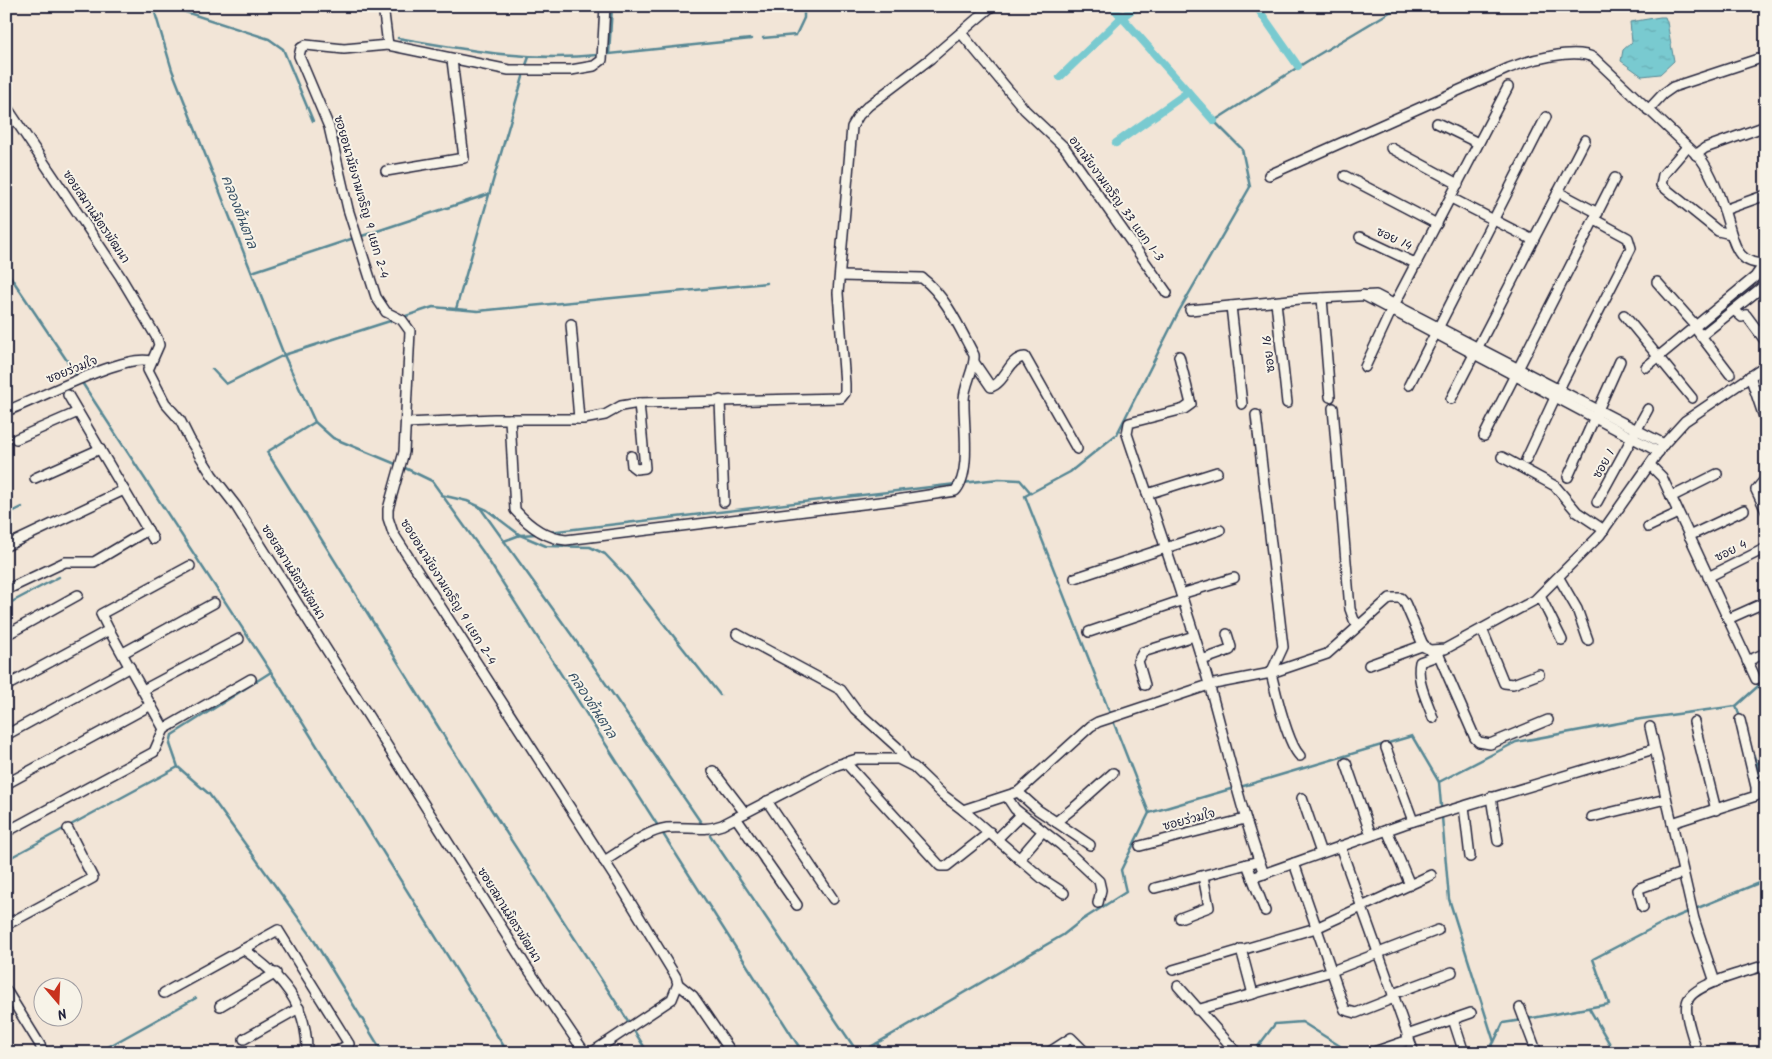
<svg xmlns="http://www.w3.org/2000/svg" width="1772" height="1059" font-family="Kalam,'Playpen Sans Thai',sans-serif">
	<defs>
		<pattern id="water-ripples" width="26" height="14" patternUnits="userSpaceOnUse" patternTransform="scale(1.25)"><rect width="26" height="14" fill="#79cad0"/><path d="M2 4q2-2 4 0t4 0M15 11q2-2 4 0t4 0" fill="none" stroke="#68adb4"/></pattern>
	</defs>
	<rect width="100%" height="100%" fill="#f2e5d7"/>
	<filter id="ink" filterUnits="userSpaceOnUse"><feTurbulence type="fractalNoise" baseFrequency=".02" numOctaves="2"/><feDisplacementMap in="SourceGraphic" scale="10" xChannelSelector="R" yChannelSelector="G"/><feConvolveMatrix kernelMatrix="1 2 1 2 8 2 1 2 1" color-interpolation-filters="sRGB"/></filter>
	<g filter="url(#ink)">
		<path fill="url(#water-ripples)" stroke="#568794" d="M1660,17H1665L1667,22L1674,61L1660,74L1642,76L1621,61L1623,50L1632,42L1630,22Z"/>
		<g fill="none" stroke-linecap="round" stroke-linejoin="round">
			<g stroke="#568794" stroke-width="2.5">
				<path d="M153,6L172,70L284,355L315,422L267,452L449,744L630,1024"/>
				<path d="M167,6L269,39L283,49L313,121"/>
				<path d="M612,6L609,54L751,39"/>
				<path d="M398,38C467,50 527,62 597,55"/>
				<path d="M763,38L796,35L804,18V6"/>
				<path d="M526,65L529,57"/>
				<path d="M362,236L489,194"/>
				<path d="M6,270L78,377"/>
				<path d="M252,272L351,239"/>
				<path d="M456,309L523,77"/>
				<path d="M406,316L433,307L478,311L767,283"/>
				<path d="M212,369L226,384L284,355L390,321"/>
				<path d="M81,381L271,672L508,1053"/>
				<path d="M315,422L333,438L398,465"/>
				<path d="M403,467L432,481L483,552L803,1053"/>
				<path d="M962,483L999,479L1020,480L1031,493"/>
				<path d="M441,495L467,501L487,510L520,535L546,546L590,547L605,554L626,576L720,695"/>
				<path d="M479,506L586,655L702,824"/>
				<path d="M6,515L22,507"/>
				<path d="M549,532L956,484"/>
				<path d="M504,541L520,535L537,534"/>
				<path d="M6,605L59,577"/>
				<path d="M271,672L172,735L170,744L178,767L209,794L310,934L383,1053"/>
				<path d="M1736,706L1740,717"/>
				<path d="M1750,746L1757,764L1766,810"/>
				<path d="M1757,764L1766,757"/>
				<path d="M1439,782L1516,742L1641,719L1736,706L1766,679"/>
				<path d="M1240,787L1412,736L1439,782L1449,899L1494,1042L1503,1023L1522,1020"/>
				<path d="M1149,813L1025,496L1070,472L1117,434L1179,311L1250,187L1242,149L1214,121L1306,62L1400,6"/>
				<path d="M710,835L858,1053"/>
				<path d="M6,860L178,767"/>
				<path d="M1589,1008L1615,1053"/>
				<path d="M1527,1019L1609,1004L1593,959L1666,921L1766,880"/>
				<path d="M633,1029L648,1053"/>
				<path d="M877,1043L883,1053"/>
				<path d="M97,1053L196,998"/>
				<path d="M860,1053L1063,935L1082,920L1126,892L1121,870L1149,813L1234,788"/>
				<path d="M1253,1053L1275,1024L1302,1022L1351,1053"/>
				<path d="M1487,1053L1494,1042"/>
				<path d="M1765,1053L1766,1052"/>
			</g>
			<g stroke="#79cad0" stroke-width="8">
				<path d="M1112,6L1214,121"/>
				<path d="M1256,6L1298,66"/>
				<path d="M1397,6L1398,8"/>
				<path d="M1060,77L1122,17L1137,6"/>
				<path d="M1116,143L1188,92"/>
			</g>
			<g stroke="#22223b" stroke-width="12">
				<g id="minor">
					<path d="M383,6L388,45"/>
					<path d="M961,33L1025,110L1065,148L1167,293"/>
					<path d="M6,106L120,276L157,338L159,345L148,370L165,403L180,420L190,440L212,475L236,506L524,963L585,1053"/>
					<path d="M1648,110L1663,94L1673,87L1758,59"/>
					<path d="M1437,123L1478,143"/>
					<path d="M1687,147L1663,175L1661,185L1718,231L1731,234"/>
					<path d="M1391,148L1458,184"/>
					<path d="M1696,155L1705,148L1766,126"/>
					<path d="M386,171L464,158L452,60"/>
					<path d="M1269,175L1509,68C1529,60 1576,47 1594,58L1701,159C1714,177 1722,202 1728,223C1732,234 1733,246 1741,255C1747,262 1757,264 1766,264"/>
					<path d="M1345,176L1437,224"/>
					<path d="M1558,192L1598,213"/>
					<path d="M1451,198L1533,240"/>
					<path d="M1724,210L1766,195"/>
					<path d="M1360,237L1417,264"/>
					<path d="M1657,282L1696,326"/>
					<path d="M1363,295L1659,452"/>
					<path d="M1322,298L1330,397"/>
					<path d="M1276,302L1287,403"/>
					<path d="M1231,306L1242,404"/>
					<path d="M1190,310L1300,299L1376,295L1664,444"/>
					<path d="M1734,310L1742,317L1746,315L1766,342"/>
					<path d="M1624,315L1692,398"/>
					<path d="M571,324L579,419"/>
					<path d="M1698,332L1730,374"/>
					<path d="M1701,336L1766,284"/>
					<path d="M1179,356L1191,404L1184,409L1129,423L1127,434C1154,515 1183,595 1207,677C1226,743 1240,809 1264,874"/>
					<path d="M974,362L991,387C1006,382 1008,358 1025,357L1077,449"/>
					<path d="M1365,367L1391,311L1508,87"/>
					<path d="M1646,367L1755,277L1764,264"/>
					<path d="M1750,376L1766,423"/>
					<path d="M1409,385L1546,117"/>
					<path d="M68,395L153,539"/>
					<path d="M1451,399L1585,140"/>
					<path d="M720,400L724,502"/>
					<path d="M1333,408L1350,609L1354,620L1359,625"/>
					<path d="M6,411C35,401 124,353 150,361"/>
					<path d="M1256,415L1283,647L1271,673C1276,693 1287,743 1300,756"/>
					<path d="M510,419L515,510C529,526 545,538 566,540L896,500L955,491C972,474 963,423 964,400C964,385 976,366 974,355C960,329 946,296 922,278L841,276"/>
					<path d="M406,423L494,419H583L605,415L621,406L639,403L841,398L845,393V384L838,293L852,127L859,115L868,106L930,59L992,6"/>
					<path d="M1484,436L1615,178"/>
					<path d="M16,439L78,412"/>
					<path d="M631,456L632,466L636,469L645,468L639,403"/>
					<path d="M1502,457L1555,486L1577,512L1604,530"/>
					<path d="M1526,460L1559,389L1631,248L1628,238L1595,220"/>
					<path d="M1650,465L1662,477L1756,679"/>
					<path d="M1568,477L1620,361"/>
					<path d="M35,478L100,449"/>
					<path d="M1766,478L1756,490L1766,511"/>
					<path d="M1147,494L1217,472"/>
					<path d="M1671,497L1717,474"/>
					<path d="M1597,502L1648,409"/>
					<path d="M1648,527L1678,513"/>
					<path d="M1689,536L1744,510"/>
					<path d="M6,546L124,490"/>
					<path d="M190,566L101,614L109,630L164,729L251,679"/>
					<path d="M1708,577L1766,548"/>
					<path d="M1075,578L1220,530"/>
					<path d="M1559,578L1577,609L1588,640"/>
					<path d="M6,590L65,562H94L148,530"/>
					<path d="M1181,594L1234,578"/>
					<path d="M1540,596L1562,640"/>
					<path d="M1728,619L1766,602"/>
					<path d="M1482,629L1504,683L1513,684L1539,674"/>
					<path d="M1089,632L1183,600"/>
					<path d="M737,634L841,690L855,709L897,747L907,762"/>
					<path d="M6,635L78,595"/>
					<path d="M1437,651L1475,738L1479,742L1490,744L1548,720"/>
					<path d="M123,653L214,603"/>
					<path d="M1202,660L1230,650L1231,647L1227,634"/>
					<path d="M1747,661L1766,653"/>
					<path d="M1369,665L1424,645"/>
					<path d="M1145,685L1138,661L1143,652L1194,636"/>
					<path d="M6,686L109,630"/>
					<path d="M143,690L239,639"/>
					<path d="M1433,718C1427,700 1416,681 1420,662L1439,655"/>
					<path d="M1694,722L1716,810"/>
					<path d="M1650,727L1694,919L1715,982"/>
					<path d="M6,735L130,667"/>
					<path d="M1386,748L1413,821"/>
					<path d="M845,762L940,866H947L990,832"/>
					<path d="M1346,763L1371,835"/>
					<path d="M713,771L745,813"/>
					<path d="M1765,778L1766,777"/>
					<path d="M6,784L151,705"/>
					<path d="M1018,792L1038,810L1056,822L1076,806L1113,773"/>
					<path d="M1007,797L1015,809L1061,845L1099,881L1101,890L1098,903"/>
					<path d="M1491,797L1498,841"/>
					<path d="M1302,798L1321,853"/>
					<path d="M767,801L833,899"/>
					<path d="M1464,806L1470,857"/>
					<path d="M963,810L1044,880L1064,893"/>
					<path d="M1592,817L1666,799"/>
					<path d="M736,818L797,905"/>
					<path d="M1056,822L1090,845"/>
					<path d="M1672,823L1756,796V787L1740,720"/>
					<path d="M1387,830L1410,885"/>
					<path d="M6,832L154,752L164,729"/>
					<path d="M998,838L1021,815"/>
					<path d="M1140,846L1245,819"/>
					<path d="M1340,846L1414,1053"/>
					<path d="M1019,859L1043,831"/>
					<path d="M604,861C623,850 645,831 667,828C686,826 704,832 722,825L837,765L857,759H898L914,767L943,795L963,810L1018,792L1091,726L1098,722L1209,685L1271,673L1327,654L1390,598H1401L1405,603L1424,647L1430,650L1445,649L1535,600L1600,535L1664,444L1685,421L1766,366"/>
					<path d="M1294,863L1345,1010L1356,1013L1394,998"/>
					<path d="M1247,864L1265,911"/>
					<path d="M1252,878L1404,824L1654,749"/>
					<path d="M1155,888L1259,861"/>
					<path d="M1643,907L1638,890L1640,888L1682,873"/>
					<path d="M1180,918L1209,907L1203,876"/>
					<path d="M6,925L93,878L68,829"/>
					<path d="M243,949C281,975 308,1004 307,1053"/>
					<path d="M1241,949L1253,994"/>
					<path d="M1173,970L1316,928L1431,875"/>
					<path d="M678,984L693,996L732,1053"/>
					<path d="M1178,986L1237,1053"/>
					<path d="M6,990L40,1045L43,1053"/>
					<path d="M164,993L278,930L349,1044L334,1053"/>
					<path d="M1393,994L1452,972"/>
					<path d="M220,1006L276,973"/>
					<path d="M1520,1008L1537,1053"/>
					<path d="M1197,1010L1332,971L1438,930"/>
					<path d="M1453,1019L1464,1053"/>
					<path d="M1407,1035L1471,1013"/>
					<path d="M244,1039L299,1008"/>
					<path d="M591,1053L672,999L678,984L676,977L623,890L393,533L388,518V509L404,452L410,331L402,320L386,312L376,297L348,209L329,127L299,56L301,48L306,45L344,49L388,45L509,70H571L594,66L602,60L605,6"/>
					<path d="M1048,1053L1071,1038L1086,1053"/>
					<path d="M1371,1053L1409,1040"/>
					<path d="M1697,1053C1694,1038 1684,1017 1687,1003C1690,984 1749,971 1766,965"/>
				</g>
			</g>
			<use href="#minor" stroke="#f7f3e8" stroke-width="9"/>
		</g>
	</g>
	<g text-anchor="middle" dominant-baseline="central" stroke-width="4" stroke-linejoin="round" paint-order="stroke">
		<g font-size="12" fill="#22223b" stroke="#f7f3e8">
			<text transform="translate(361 197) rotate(74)">ซอยอนามัยงามเจริญ 9 แยก 2-4</text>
			<text transform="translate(1116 199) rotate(54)">อนามัยงามเจริญ 33 แยก 1-3</text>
			<text transform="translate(96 217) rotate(56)">ซอยสมานมิตรพัฒนา</text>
			<text transform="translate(1394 239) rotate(26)">ซอย 14</text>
			<text transform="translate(1269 354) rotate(-96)">ซอย 16</text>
			<text transform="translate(72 370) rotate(-22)">ซอยร่วมใจ</text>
			<text transform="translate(1604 464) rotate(-60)">ซอย 1</text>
			<text transform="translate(1731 551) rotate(-26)">ซอย 4</text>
			<text transform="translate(293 572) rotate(58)">ซอยสมานมิตรพัฒนา</text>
			<text transform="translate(448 592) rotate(58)">ซอยอนามัยงามเจริญ 9 แยก 2-4</text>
			<text transform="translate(1189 820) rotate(-15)">ซอยร่วมใจ</text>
			<text transform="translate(509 915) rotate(58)">ซอยสมานมิตรพัฒนา</text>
		</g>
		<g font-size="14" font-style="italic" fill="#3c5468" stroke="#f7f3e8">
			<text transform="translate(239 212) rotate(69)">คลองต้นตาล</text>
			<text transform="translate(592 705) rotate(57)">คลองต้นตาล</text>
		</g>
	</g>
	<rect width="1772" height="1059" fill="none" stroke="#f7f3e8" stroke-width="25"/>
	<rect x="12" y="12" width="1747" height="1034" fill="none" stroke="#22223b" stroke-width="2" filter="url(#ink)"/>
	<g transform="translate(58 1002) rotate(161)"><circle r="24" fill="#f7f3e8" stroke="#a29fa3"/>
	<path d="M0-4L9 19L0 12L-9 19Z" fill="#c8321e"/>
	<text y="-8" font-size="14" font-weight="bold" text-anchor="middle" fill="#22223b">N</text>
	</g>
</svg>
